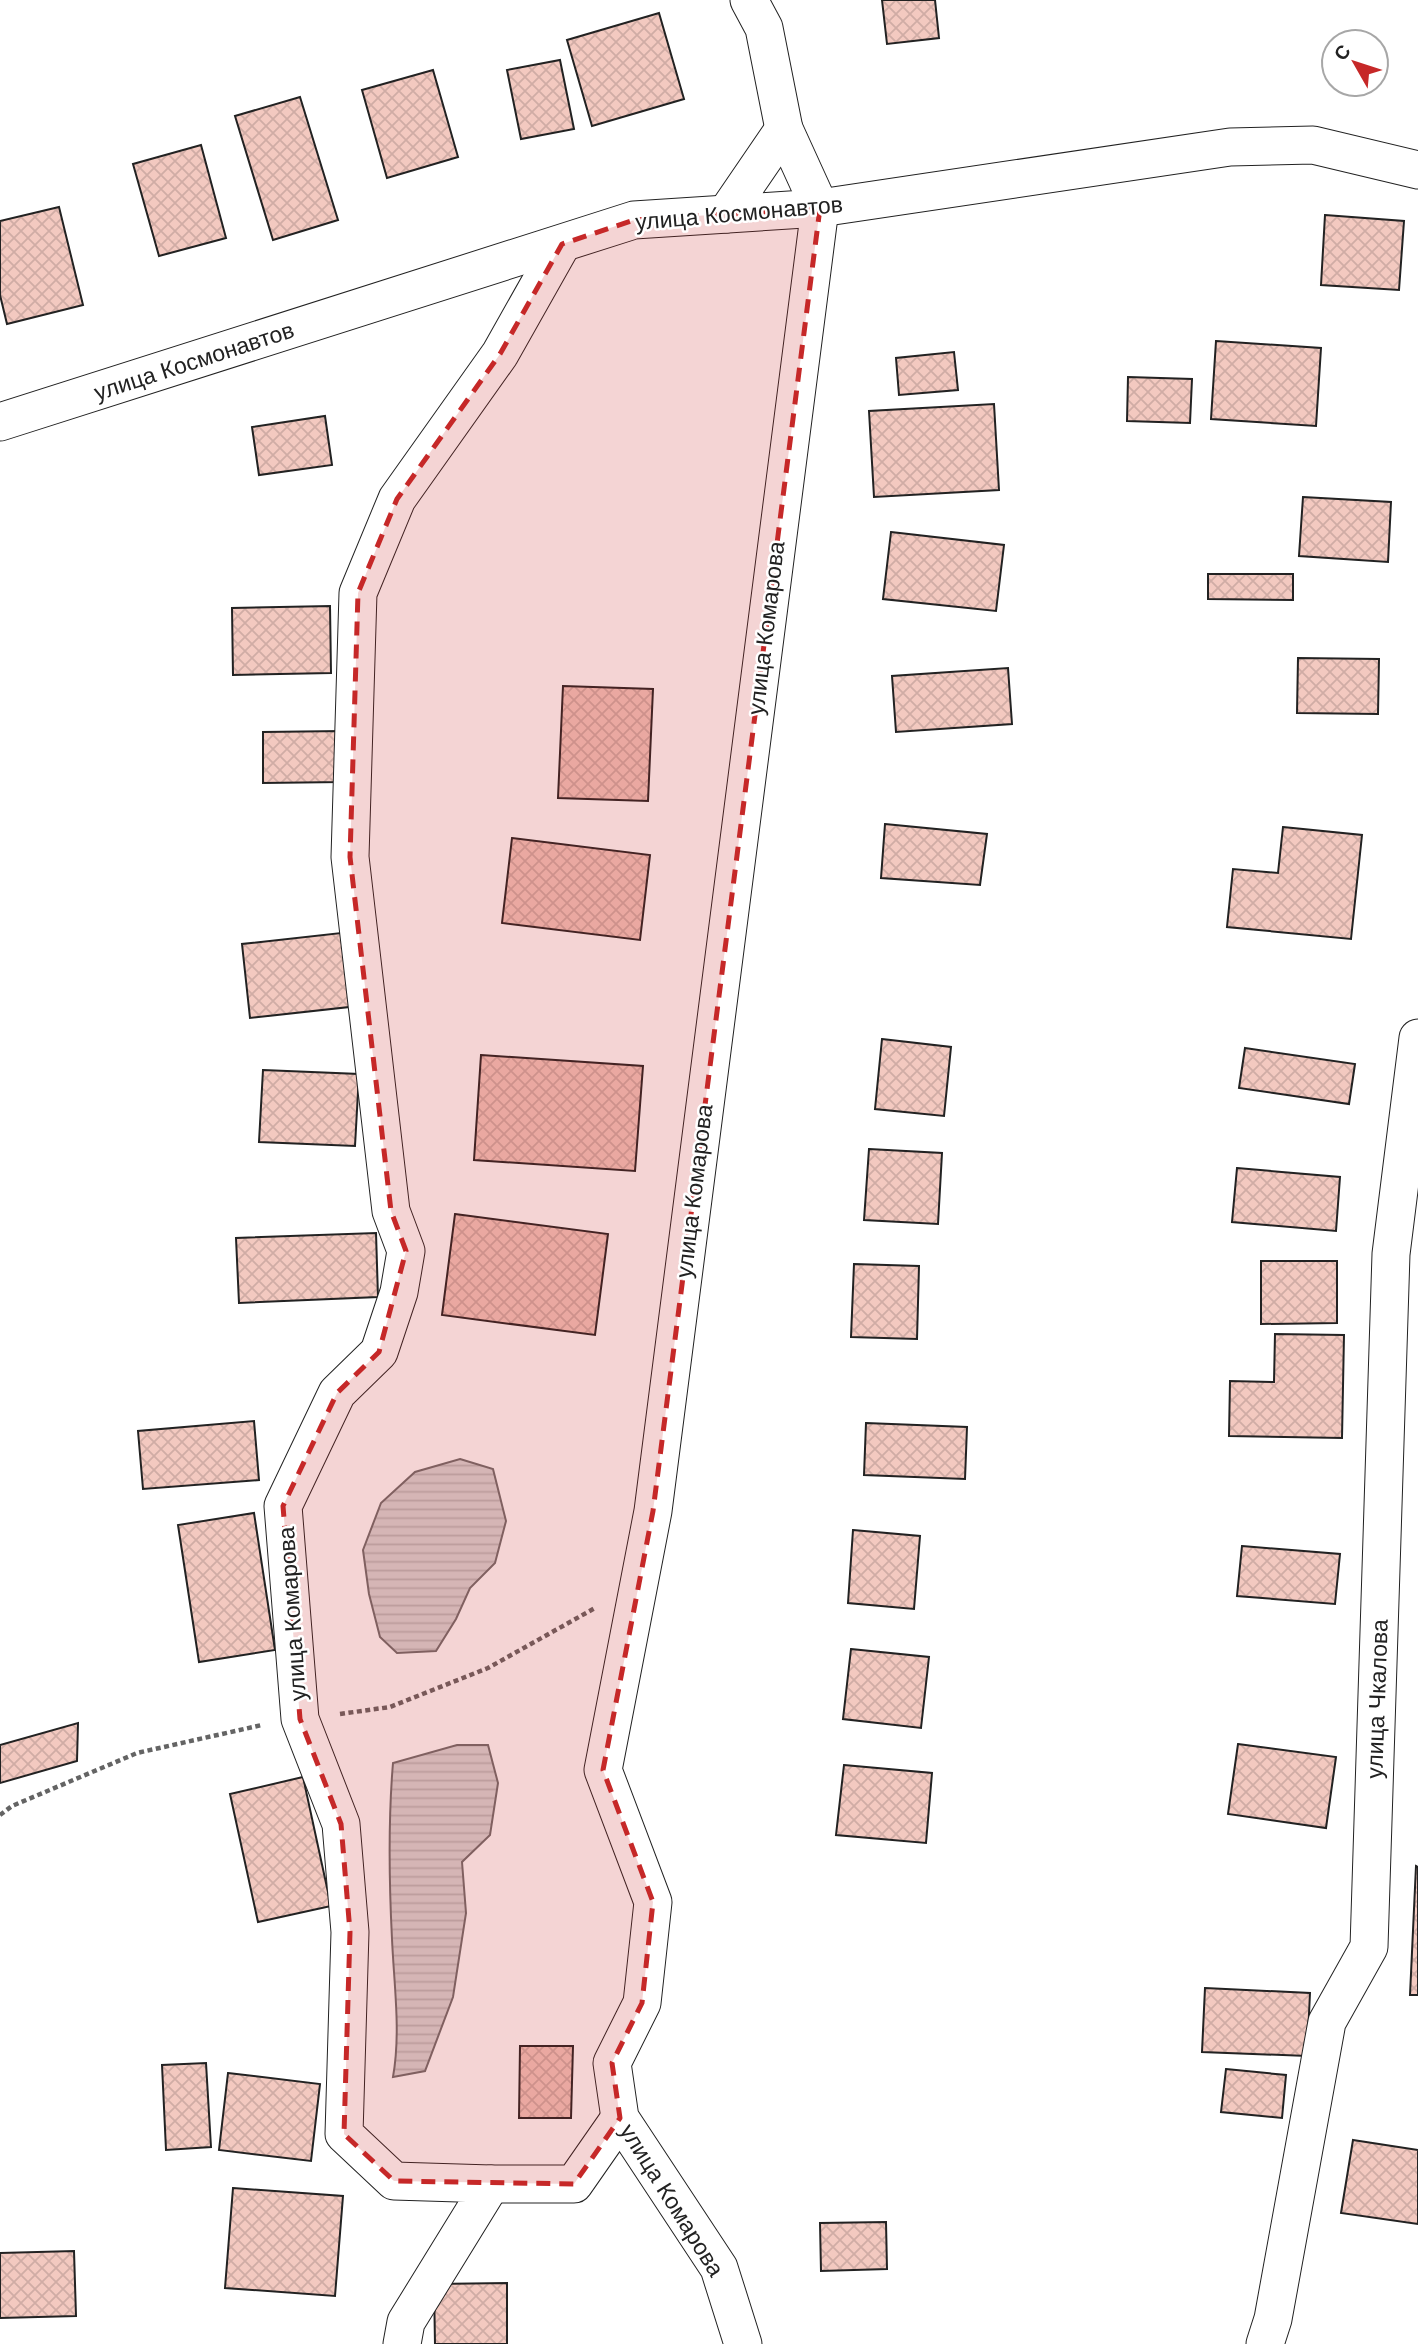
<svg xmlns="http://www.w3.org/2000/svg" width="1418" height="2344" font-family="Helvetica,sans-serif">
	<defs>
		<pattern id="water-rules" width="6" height="5" patternUnits="userSpaceOnUse" patternTransform="scale(1.75)"><rect width="6" height="5" fill="#d9d9d9"/><path d="M0 2.5h6" fill="none" stroke="#bababa"/></pattern>
		<pattern id="building-cross-hatch" width="8" height="8" patternUnits="userSpaceOnUse" patternTransform="scale(1.75)"><rect width="8" height="8" fill="#f3c9c0"/><path d="M0 0l8 8M0 8l8-8" fill="none" stroke="#d0aca5"/></pattern>
	</defs>
	<rect width="100%" height="100%" fill="#fff"/>
	<g fill="url(#water-rules)" stroke="#6f6f6f" stroke-width="2">
		<path d="M460,1459L493,1469L506,1521L495,1563L470,1588L456,1619L436,1651L397,1653L380,1637L369,1594L363,1550L381,1503L415,1472Z"/>
		<path d="M457,1745H488L498,1783L490,1835L462,1862L466,1913L453,1997L425,2071L393,2077C401,2032 394,1985 392,1939C389,1880 388,1822 393,1763Z"/>
	</g>
	<g fill="url(#building-cross-hatch)" stroke="#222" stroke-width="2">
		<path d="M882,0H935L939,38L887,44Z"/>
		<path d="M659,13L684,99L592,126L567,40Z"/>
		<path d="M560,60L574,129L521,139L507,70Z"/>
		<path d="M433,70L458,157L387,178L362,90Z"/>
		<path d="M300,97L338,220L273,240L235,116Z"/>
		<path d="M201,145L226,238L159,256L133,164Z"/>
		<path d="M59,207L83,305L7,324L0,295V221Z"/>
		<path d="M1325,215L1404,221L1399,290L1321,285Z"/>
		<path d="M1216,341L1321,348L1316,426L1211,419Z"/>
		<path d="M954,352L958,390L899,395L896,358Z"/>
		<path d="M1128,377L1192,379L1190,423L1127,421Z"/>
		<path d="M994,404L999,490L874,497L869,411Z"/>
		<path d="M325,416L332,465L259,475L252,427Z"/>
		<path d="M1303,497L1391,502L1388,562L1299,556Z"/>
		<path d="M891,532L1004,545L996,611L883,599Z"/>
		<path d="M1208,574H1293V600L1208,599Z"/>
		<path d="M330,606L331,673L233,675L232,608Z"/>
		<path d="M1298,658L1379,659L1378,714L1297,713Z"/>
		<path d="M1008,668L1012,724L896,732L892,676Z"/>
		<path d="M563,686L653,689L648,801L558,798Z"/>
		<path d="M342,731V782L263,783V732Z"/>
		<path d="M885,824L987,834L980,885L881,878Z"/>
		<path d="M1283,827L1362,835L1351,939L1227,927L1233,869L1278,873Z"/>
		<path d="M512,838L650,855L640,940L502,923Z"/>
		<path d="M350,932L358,1006L250,1018L242,944Z"/>
		<path d="M882,1039L951,1047L944,1116L875,1109Z"/>
		<path d="M1245,1048L1355,1064L1349,1104L1239,1088Z"/>
		<path d="M481,1055L643,1066L635,1171L474,1160Z"/>
		<path d="M263,1070L359,1074L355,1146L259,1142Z"/>
		<path d="M869,1149L942,1153L938,1224L864,1220Z"/>
		<path d="M1237,1168L1340,1177L1336,1231L1232,1222Z"/>
		<path d="M455,1214L608,1234L595,1335L442,1315Z"/>
		<path d="M376,1233L378,1297L239,1303L236,1238Z"/>
		<path d="M1261,1261H1337V1323L1261,1324Z"/>
		<path d="M854,1264L919,1266L917,1339L851,1337Z"/>
		<path d="M1275,1334L1344,1335L1342,1438L1229,1436L1230,1381L1274,1382Z"/>
		<path d="M254,1421L259,1480L143,1489L138,1431Z"/>
		<path d="M866,1423L967,1427L965,1479L864,1475Z"/>
		<path d="M254,1513L275,1650L199,1662L178,1525Z"/>
		<path d="M853,1530L920,1536L914,1609L848,1603Z"/>
		<path d="M1242,1546L1340,1554L1335,1604L1237,1596Z"/>
		<path d="M851,1649L929,1657L921,1728L843,1719Z"/>
		<path d="M78,1723L77,1761L0,1783V1745Z"/>
		<path d="M1238,1744L1336,1757L1326,1828L1228,1814Z"/>
		<path d="M844,1765L932,1773L926,1843L836,1835Z"/>
		<path d="M303,1777L331,1906L258,1922L230,1794Z"/>
		<path d="M1416,1866L1418,1867V1995H1410Z"/>
		<path d="M1205,1988L1310,1993L1307,2056L1202,2052Z"/>
		<path d="M520,2046H573L571,2118H519Z"/>
		<path d="M206,2063L211,2147L166,2150L162,2065Z"/>
		<path d="M1226,2069L1286,2075L1282,2118L1221,2112Z"/>
		<path d="M228,2073L320,2084L311,2161L219,2150Z"/>
		<path d="M1353,2140L1418,2150V2224L1341,2213Z"/>
		<path d="M233,2188L343,2196L335,2296L225,2288Z"/>
		<path d="M886,2222L887,2269L821,2271L820,2223Z"/>
		<path d="M74,2251L76,2316L0,2318V2253Z"/>
		<path d="M507,2283V2344H435L434,2284Z"/>
	</g>
	<g fill="none" stroke-linecap="round" stroke-linejoin="round">
		<g stroke="#222" stroke-width="39">
			<g id="minor">
				<path d="M726,214L784,129"/>
				<path d="M0,422L634,220L820,208L1230,147L1313,145L1418,170"/>
				<path d="M491,2184H574L620,2118"/>
				<path d="M402,2344L406,2322L491,2184L394,2181L344,2134L350,1932L341,1824L300,1719L283,1506L337,1393L379,1352L399,1292L406,1251L391,1211L350,857L358,593L397,499L500,354L562,244"/>
				<path d="M743,2344L719,2268L620,2118L612,2063L642,2003L653,1902L603,1770L653,1511L820,208L784,129L764,28L749,0"/>
				<path d="M1265,2344L1273,2319L1327,2022L1369,1947L1391,1254L1418,1038"/>
			</g>
		</g>
		<g stroke="#646464" stroke-width="4.5" stroke-dasharray="5 3.5" stroke-linecap="butt">
			<path d="M340,1714L390,1707L488,1668L595,1608"/>
			<path d="M0,1815L12,1806L137,1753L262,1725"/>
		</g>
		<use href="#minor" stroke="#fff" stroke-width="37"/>
	</g>
	<path fill="#c62828" fill-opacity="0.2" stroke="#c62828" stroke-width="5" stroke-dasharray="14 9" stroke-linejoin="round" d="M820,208L653,1511L603,1770L653,1902L642,2003L612,2063L620,2118L574,2184L394,2181L344,2134L350,1932L341,1824L300,1719L283,1506L337,1393L379,1352L406,1251L391,1211L350,857L358,593L397,499L500,354L562,244L634,220Z"/>
	<g text-anchor="middle" dominant-baseline="central" stroke-width="5" stroke-linejoin="round" paint-order="stroke">
		<g font-size="23" fill="#222" stroke="#fff">
			<text transform="translate(739 213) rotate(-5)">улица Космонавтов</text>
			<text transform="translate(194 361) rotate(-18)">улица Космонавтов</text>
			<text transform="translate(766 628) rotate(-83)">улица Комарова</text>
			<text transform="translate(694 1191) rotate(-83)">улица Комарова</text>
			<text transform="translate(292 1614) rotate(-94)">улица Комарова</text>
			<text transform="translate(1377 1699) rotate(-88)">улица Чкалова</text>
			<text transform="translate(672 2200) rotate(58)">улица Комарова</text>
		</g>
	</g>
	<g transform="translate(1355 63) rotate(309)"><circle r="33" fill="#ffffff" stroke="#a7a7a7" stroke-width="2"/>
	<path d="M0-5L12 26L0 18L-12 26Z" fill="#c62828"/>
	<text y="-10" font-size="19" font-weight="bold" text-anchor="middle" fill="#222222">С</text>
	</g>
</svg>
